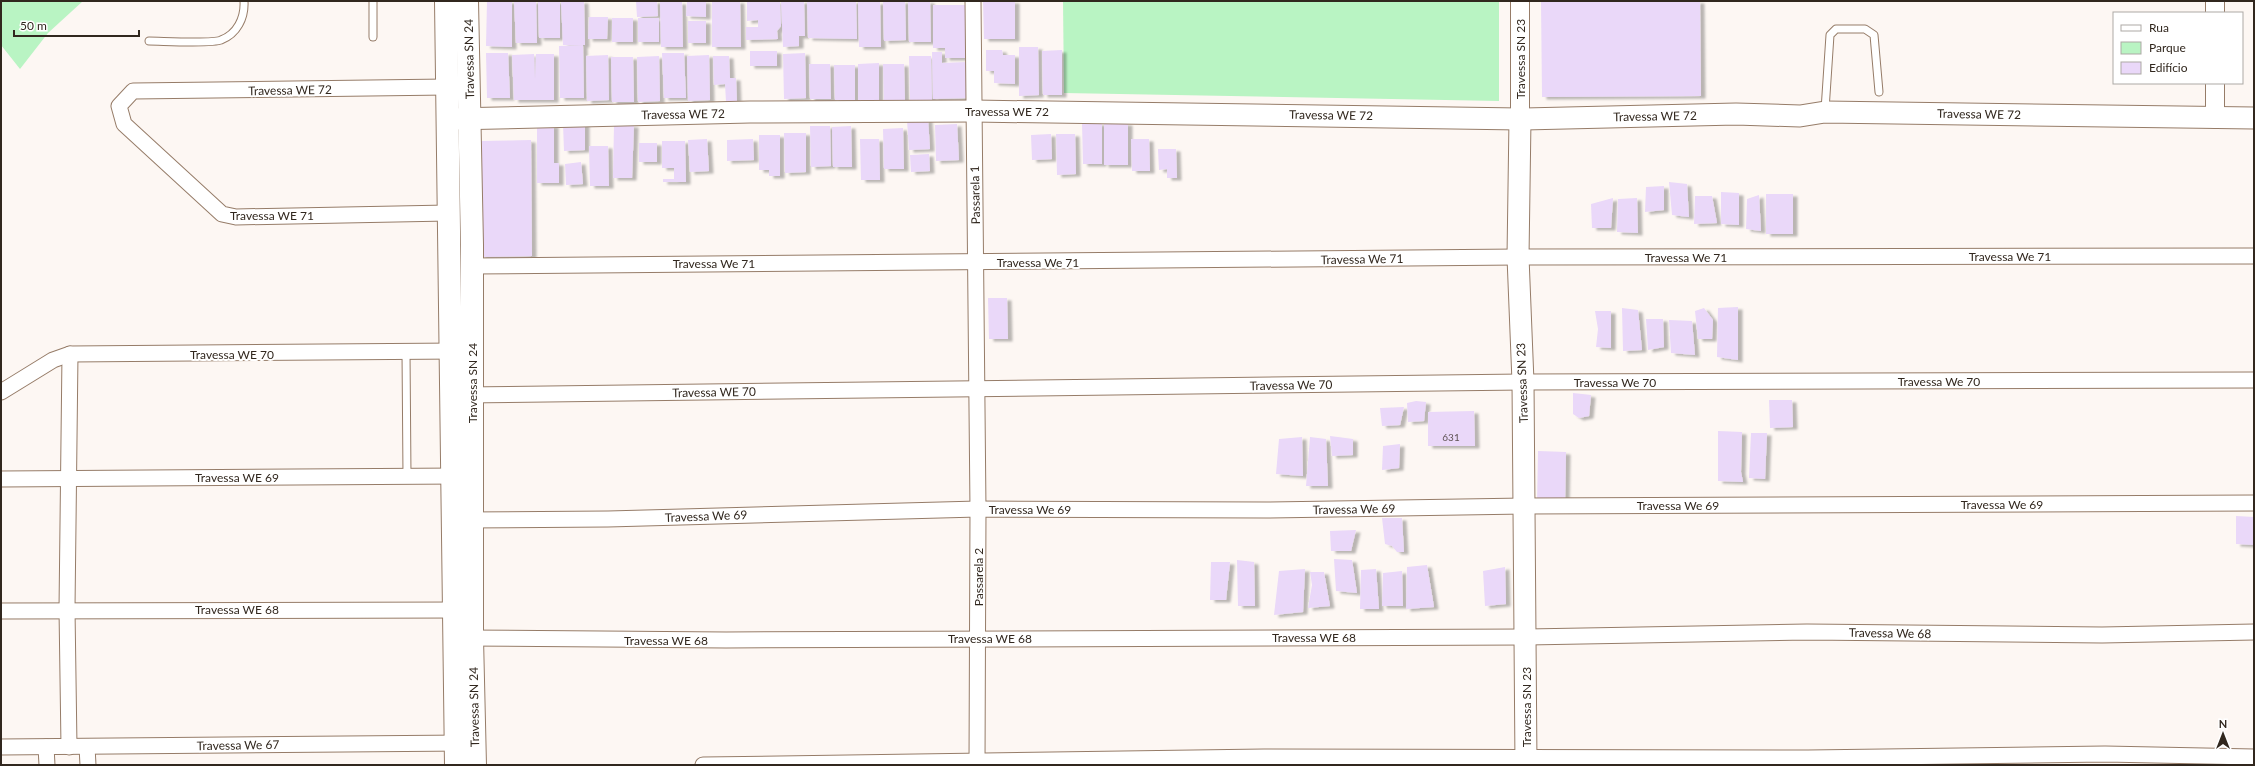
<svg xmlns="http://www.w3.org/2000/svg" width="2255" height="766" font-family="Lato,sans-serif">
	<defs>
		<filter id="shadow"><feDropShadow dx="4.5" dy="2.5" stdDeviation="1" flood-color="#0004"/></filter>
	</defs>
	<rect width="100%" height="100%" fill="#fdf7f3"/>
	<g fill="#b9f4c3">
		<path d="M1,1H83L48,33L20,69L1,45Z"/>
		<path d="M1063,1H1499V101L1064,93Z"/>
	</g>
	<g fill="#ead8f9" filter="url(#shadow)">
		<path d="M487,1H512V47L486,46Z"/>
		<path d="M514,1H536L537,43H516Z"/>
		<path d="M538,1H560V38H539Z"/>
		<path d="M561,1H584L585,45H563Z"/>
		<path d="M636,1H657L658,16L637,17Z"/>
		<path d="M687,1H706V17L686,16Z"/>
		<path d="M712,1H740L741,47H712Z"/>
		<path d="M747,1H780L781,26L777,31L778,39L746,40V27H758V20L747,21Z"/>
		<path d="M781,1H804L805,36H799V46L783,47Z"/>
		<path d="M807,1H856L857,39L808,38Z"/>
		<path d="M883,1H905L906,40L884,41Z"/>
		<path d="M908,1H930L931,42H909Z"/>
		<path d="M983,1H1015V39H984Z"/>
		<path d="M1541,1H1700L1701,96L1542,97Z"/>
		<path d="M660,2H682L683,47H661Z"/>
		<path d="M858,2H880L881,47H859Z"/>
		<path d="M933,5H965V58H945V48H933Z"/>
		<path d="M589,17H608L607,39H588Z"/>
		<rect x="612" y="18" width="21" height="24"/>
		<rect x="638" y="18" width="21" height="24"/>
		<rect x="688" y="21" width="18" height="22"/>
		<path d="M583,45L584,98H560L559,46Z"/>
		<path d="M1019,47H1038L1039,95L1019,96Z"/>
		<path d="M986,50H1002L1003,55H1015V84L994,83V71H986Z"/>
		<path d="M1062,50V95H1043L1042,51Z"/>
		<rect x="750" y="51" width="27" height="15"/>
		<path d="M932,52H942V63L966,62L967,98L933,99Z"/>
		<path d="M486,53H508L510,98H487Z"/>
		<path d="M662,53H684L686,98H664Z"/>
		<path d="M805,53L806,98L784,99L783,54Z"/>
		<path d="M534,54L535,79L536,54H554V100H514L512,55Z"/>
		<path d="M608,55L609,100L587,101L586,56Z"/>
		<path d="M709,55L710,100L688,101L687,56Z"/>
		<path d="M659,56L660,101L638,102L637,57Z"/>
		<path d="M713,56H729L730,78H736L737,102H726L725,84L714,85Z"/>
		<path d="M909,56H931L932,101H910Z"/>
		<path d="M611,57H633L634,102H612Z"/>
		<path d="M879,63V100H858V64Z"/>
		<path d="M809,64H830L831,99H810Z"/>
		<path d="M883,64H904L905,101L884,102Z"/>
		<path d="M834,65H855V100H835Z"/>
		<path d="M928,119L930,149L909,150L907,120Z"/>
		<path d="M585,123V150L564,151L563,124Z"/>
		<path d="M1082,123H1102V164H1083Z"/>
		<rect x="1104" y="123" width="24" height="42"/>
		<path d="M614,124L634,125L632,178H613Z"/>
		<path d="M957,124L959,160L936,161L935,125Z"/>
		<path d="M537,125H554V163H559V183H537Z"/>
		<path d="M810,126H830L831,166L811,167Z"/>
		<path d="M851,126L852,167H833L832,127Z"/>
		<path d="M903,128L904,169H884L883,129Z"/>
		<path d="M784,133H806V172L785,173Z"/>
		<path d="M1051,134L1052,159L1032,160L1031,135Z"/>
		<path d="M1056,134H1075L1076,174L1057,175Z"/>
		<path d="M759,135H780V176H769V170H759Z"/>
		<path d="M707,139L709,171L690,172L688,140Z"/>
		<path d="M753,139L754,160L727,161V140Z"/>
		<path d="M860,139H879L880,180H861Z"/>
		<path d="M1131,139H1149L1150,171H1132Z"/>
		<path d="M531,140L532,256L481,257L480,141Z"/>
		<path d="M662,141H685L686,182H663V179H674V168H662Z"/>
		<rect x="639" y="143" width="18" height="19"/>
		<path d="M589,146H608L609,186H590Z"/>
		<path d="M1158,149H1176L1177,178H1167V169L1159,170Z"/>
		<path d="M929,154L930,171L911,172L910,155Z"/>
		<path d="M581,162L583,184L566,185L565,164Z"/>
		<path d="M1669,182L1687,184L1689,217L1672,215Z"/>
		<path d="M1664,186V210L1645,212L1646,187Z"/>
		<path d="M1721,192L1739,193V225L1721,224Z"/>
		<rect x="1766" y="194" width="27" height="40"/>
		<path d="M1759,195L1761,231L1746,229L1747,199Z"/>
		<path d="M1695,196H1712L1717,223L1694,224Z"/>
		<path d="M1613,198L1611,228H1592L1591,204Z"/>
		<path d="M1637,198L1638,233L1617,232L1618,199Z"/>
		<path d="M988,298H1007L1008,339H989Z"/>
		<path d="M1738,307V360L1717,357L1718,308Z"/>
		<path d="M1622,308L1638,310L1642,350L1623,351Z"/>
		<path d="M1704,308L1713,320L1712,339H1698L1695,311Z"/>
		<path d="M1595,311H1611V348L1596,347L1598,329Z"/>
		<path d="M1646,319H1663L1664,347L1648,350Z"/>
		<path d="M1669,320L1692,321L1695,355L1671,353Z"/>
		<path d="M1573,393L1591,395L1589,416L1579,418L1573,414Z"/>
		<path d="M1769,400H1792L1793,427L1770,428Z"/>
		<path d="M1416,401L1426,402L1424,421L1408,422L1407,403Z"/>
		<path d="M1404,407L1400,425L1382,426L1380,408Z"/>
		<path d="M1474,411L1475,446H1428V412Z"/>
		<path d="M1718,431L1742,432L1741,472L1743,482L1718,481Z"/>
		<path d="M1751,433H1767L1765,479L1749,478Z"/>
		<path d="M1330,436L1353,439V455L1332,456Z"/>
		<path d="M1302,437L1303,476L1276,474L1279,439Z"/>
		<path d="M1310,437L1326,439L1328,486H1306Z"/>
		<path d="M1400,444L1399,468L1382,470L1383,446Z"/>
		<path d="M1538,451L1566,452L1565,504H1537Z"/>
		<path d="M2236,516L2254,517V545L2236,544Z"/>
		<path d="M1382,518H1402L1404,552H1397L1392,546L1385,544Z"/>
		<path d="M1356,530L1351,551H1331L1330,531Z"/>
		<path d="M1334,559L1352,560L1357,593L1336,591Z"/>
		<path d="M1237,560L1254,562L1255,606H1238Z"/>
		<path d="M1211,562H1230L1226,600H1210Z"/>
		<path d="M1427,565L1434,607L1406,609L1407,567Z"/>
		<path d="M1505,567L1506,604L1485,606L1483,571Z"/>
		<path d="M1305,569L1303,612L1274,615L1279,571Z"/>
		<path d="M1376,569L1379,609H1360L1361,570Z"/>
		<path d="M1402,571L1403,606H1382L1383,573Z"/>
		<path d="M1310,572H1324L1330,606L1308,608L1312,585Z"/>
	</g>
	<g fill="none" stroke-linecap="round" stroke-linejoin="round">
		<g stroke="#967c68" stroke-width="9">
			<g id="service">
				<path d="M373,37V1"/>
				<path d="M149,41C162,41 212,44 221,40C237,34 245,18 244,1"/>
				<path d="M1825,110L1830,35L1836,29H1865L1874,35L1879,92"/>
				<path d="M406,352L407,476"/>
			</g>
		</g>
		<g stroke="#967c68" stroke-width="17">
			<g id="minor">
				<path d="M973,1L978,509L977,765"/>
				<path d="M447,87L133,91L119,106L124,124L222,214L236,217L448,213"/>
				<path d="M471,266L1518,257L2254,256"/>
				<path d="M1,392L53,360L70,354L459,351"/>
				<path d="M463,395L1523,382L2254,380"/>
				<path d="M1,479L461,476"/>
				<path d="M463,520L608,519L978,509L1266,510L1525,506L2254,503"/>
				<path d="M1,611L462,610"/>
				<path d="M463,638L726,640L1527,637L1807,632L2102,635L2254,632"/>
				<path d="M1,747L465,743"/>
				<path d="M46,747L47,765"/>
				<path d="M69,747L67,609L70,354"/>
				<path d="M87,747L88,765"/>
				<path d="M703,765L1264,757L1808,758L2105,754L2254,757"/>
			</g>
		</g>
		<g stroke="#967c68" stroke-width="20">
			<g id="tertiary">
				<path d="M2215,1V13"/>
				<path d="M2215,83V119"/>
				<path d="M1520,119V1"/>
			</g>
		</g>
		<g stroke="#967c68" stroke-width="23">
			<g id="secondary">
				<path d="M452,119L750,112L974,111L1520,119L1736,114L1800,116L1825,112L2254,118"/>
				<path d="M1520,119L1518,257L1523,382L1526,765"/>
			</g>
		</g>
		<g stroke="#967c68" stroke-width="24">
			<g id="primary">
				<path d="M446,1L456,765"/>
				<path d="M467,1L472,245V638L475,765"/>
			</g>
		</g>
		<use href="#service" stroke="#fff" stroke-width="7"/>
		<use href="#minor" stroke="#fff" stroke-width="15"/>
		<use href="#tertiary" stroke="#fff" stroke-width="18"/>
		<use href="#secondary" stroke="#fff" stroke-width="21"/>
		<use href="#primary" stroke="#fff" stroke-width="22"/>
	</g>
	<g text-anchor="middle" dominant-baseline="central" stroke-width="4" stroke-linejoin="round" paint-order="stroke">
		<g font-size="10" fill="#5f5355">
			<text x="1451" y="437">631</text>
		</g>
		<g font-size="12" fill="#31271e" stroke="#fff">
			<text transform="translate(469 59) rotate(-91)">Travessa SN 24</text>
			<text transform="translate(1520 59) rotate(-90)">Travessa SN 23</text>
			<text transform="translate(290 90) rotate(-1)">Travessa WE 72</text>
			<text x="1007" y="111">Travessa WE 72</text>
			<text transform="translate(683 114) rotate(-1)">Travessa WE 72</text>
			<text transform="translate(1979 114) rotate(1)">Travessa WE 72</text>
			<text transform="translate(1331 115) rotate(1)">Travessa WE 72</text>
			<text transform="translate(1655 116) rotate(-1)">Travessa WE 72</text>
			<text transform="translate(975 195) rotate(-91)">Passarela 1</text>
			<text x="272" y="215">Travessa WE 71</text>
			<text x="2010" y="256">Travessa We 71</text>
			<text x="1686" y="257">Travessa We 71</text>
			<text transform="translate(1362 259) rotate(-1)">Travessa We 71</text>
			<text x="1038" y="262">Travessa We 71</text>
			<text x="714" y="263">Travessa We 71</text>
			<text x="232" y="354">Travessa WE 70</text>
			<text x="1939" y="381">Travessa We 70</text>
			<text x="1615" y="382">Travessa We 70</text>
			<text transform="translate(472 383) rotate(-90)">Travessa SN 24</text>
			<text transform="translate(1522 383) rotate(-92)">Travessa SN 23</text>
			<text transform="translate(1291 385) rotate(-1)">Travessa We 70</text>
			<text transform="translate(714 392) rotate(-1)">Travessa WE 70</text>
			<text x="237" y="477">Travessa WE 69</text>
			<text x="2002" y="504">Travessa We 69</text>
			<text x="1678" y="505">Travessa We 69</text>
			<text x="1030" y="509">Travessa We 69</text>
			<text transform="translate(1354 509) rotate(-1)">Travessa We 69</text>
			<text transform="translate(706 516) rotate(-2)">Travessa We 69</text>
			<text transform="translate(978 577) rotate(-90)">Passarela 2</text>
			<text x="237" y="609">Travessa WE 68</text>
			<text transform="translate(1890 633) rotate(1)">Travessa We 68</text>
			<text x="1314" y="637">Travessa WE 68</text>
			<text x="990" y="638">Travessa WE 68</text>
			<text x="666" y="640">Travessa WE 68</text>
			<text transform="translate(474 707) rotate(-91)">Travessa SN 24</text>
			<text transform="translate(1526 707) rotate(-90)">Travessa SN 23</text>
			<text transform="translate(238 745) rotate(-1)">Travessa We 67</text>
		</g>
	</g>
	<rect width="2255" height="766" fill="none" stroke="#31271e" stroke-width="4"/>
	<rect x="2113" y="12" width="130" height="72" fill="#ffffff" stroke="#ada9a5"/>
	<rect x="2121" y="25" width="20" height="6" fill="#ffffff" stroke="#ada9a5"/>
	<text x="2149" y="32" font-size="12" fill="#31271e">Rua</text>
	<rect x="2121" y="42" width="20" height="12" fill="#b9f4c3" stroke="#ada9a5"/>
	<text x="2149" y="52" font-size="12" fill="#31271e">Parque</text>
	<rect x="2121" y="62" width="20" height="12" fill="#ead8f9" stroke="#ada9a5"/>
	<text x="2149" y="72" font-size="12" fill="#31271e">Edifício</text>
	<g transform="translate(2223 734)" stroke="#ffffff" stroke-width="3" paint-order="stroke">
	<path d="M0-3L7 15L0 10L-7 15Z" fill="#31271e"/>
	<text y="-6" font-size="11" font-weight="bold" text-anchor="middle" fill="#31271e">N</text>
	</g>
	<path d="M14 30v6h125v-6" fill="none" stroke="#31271e" stroke-width="2"/>
	<text x="20" y="30" font-size="12" fill="#31271e" stroke="#ffffff" stroke-width="3" paint-order="stroke">50 m</text>
</svg>
